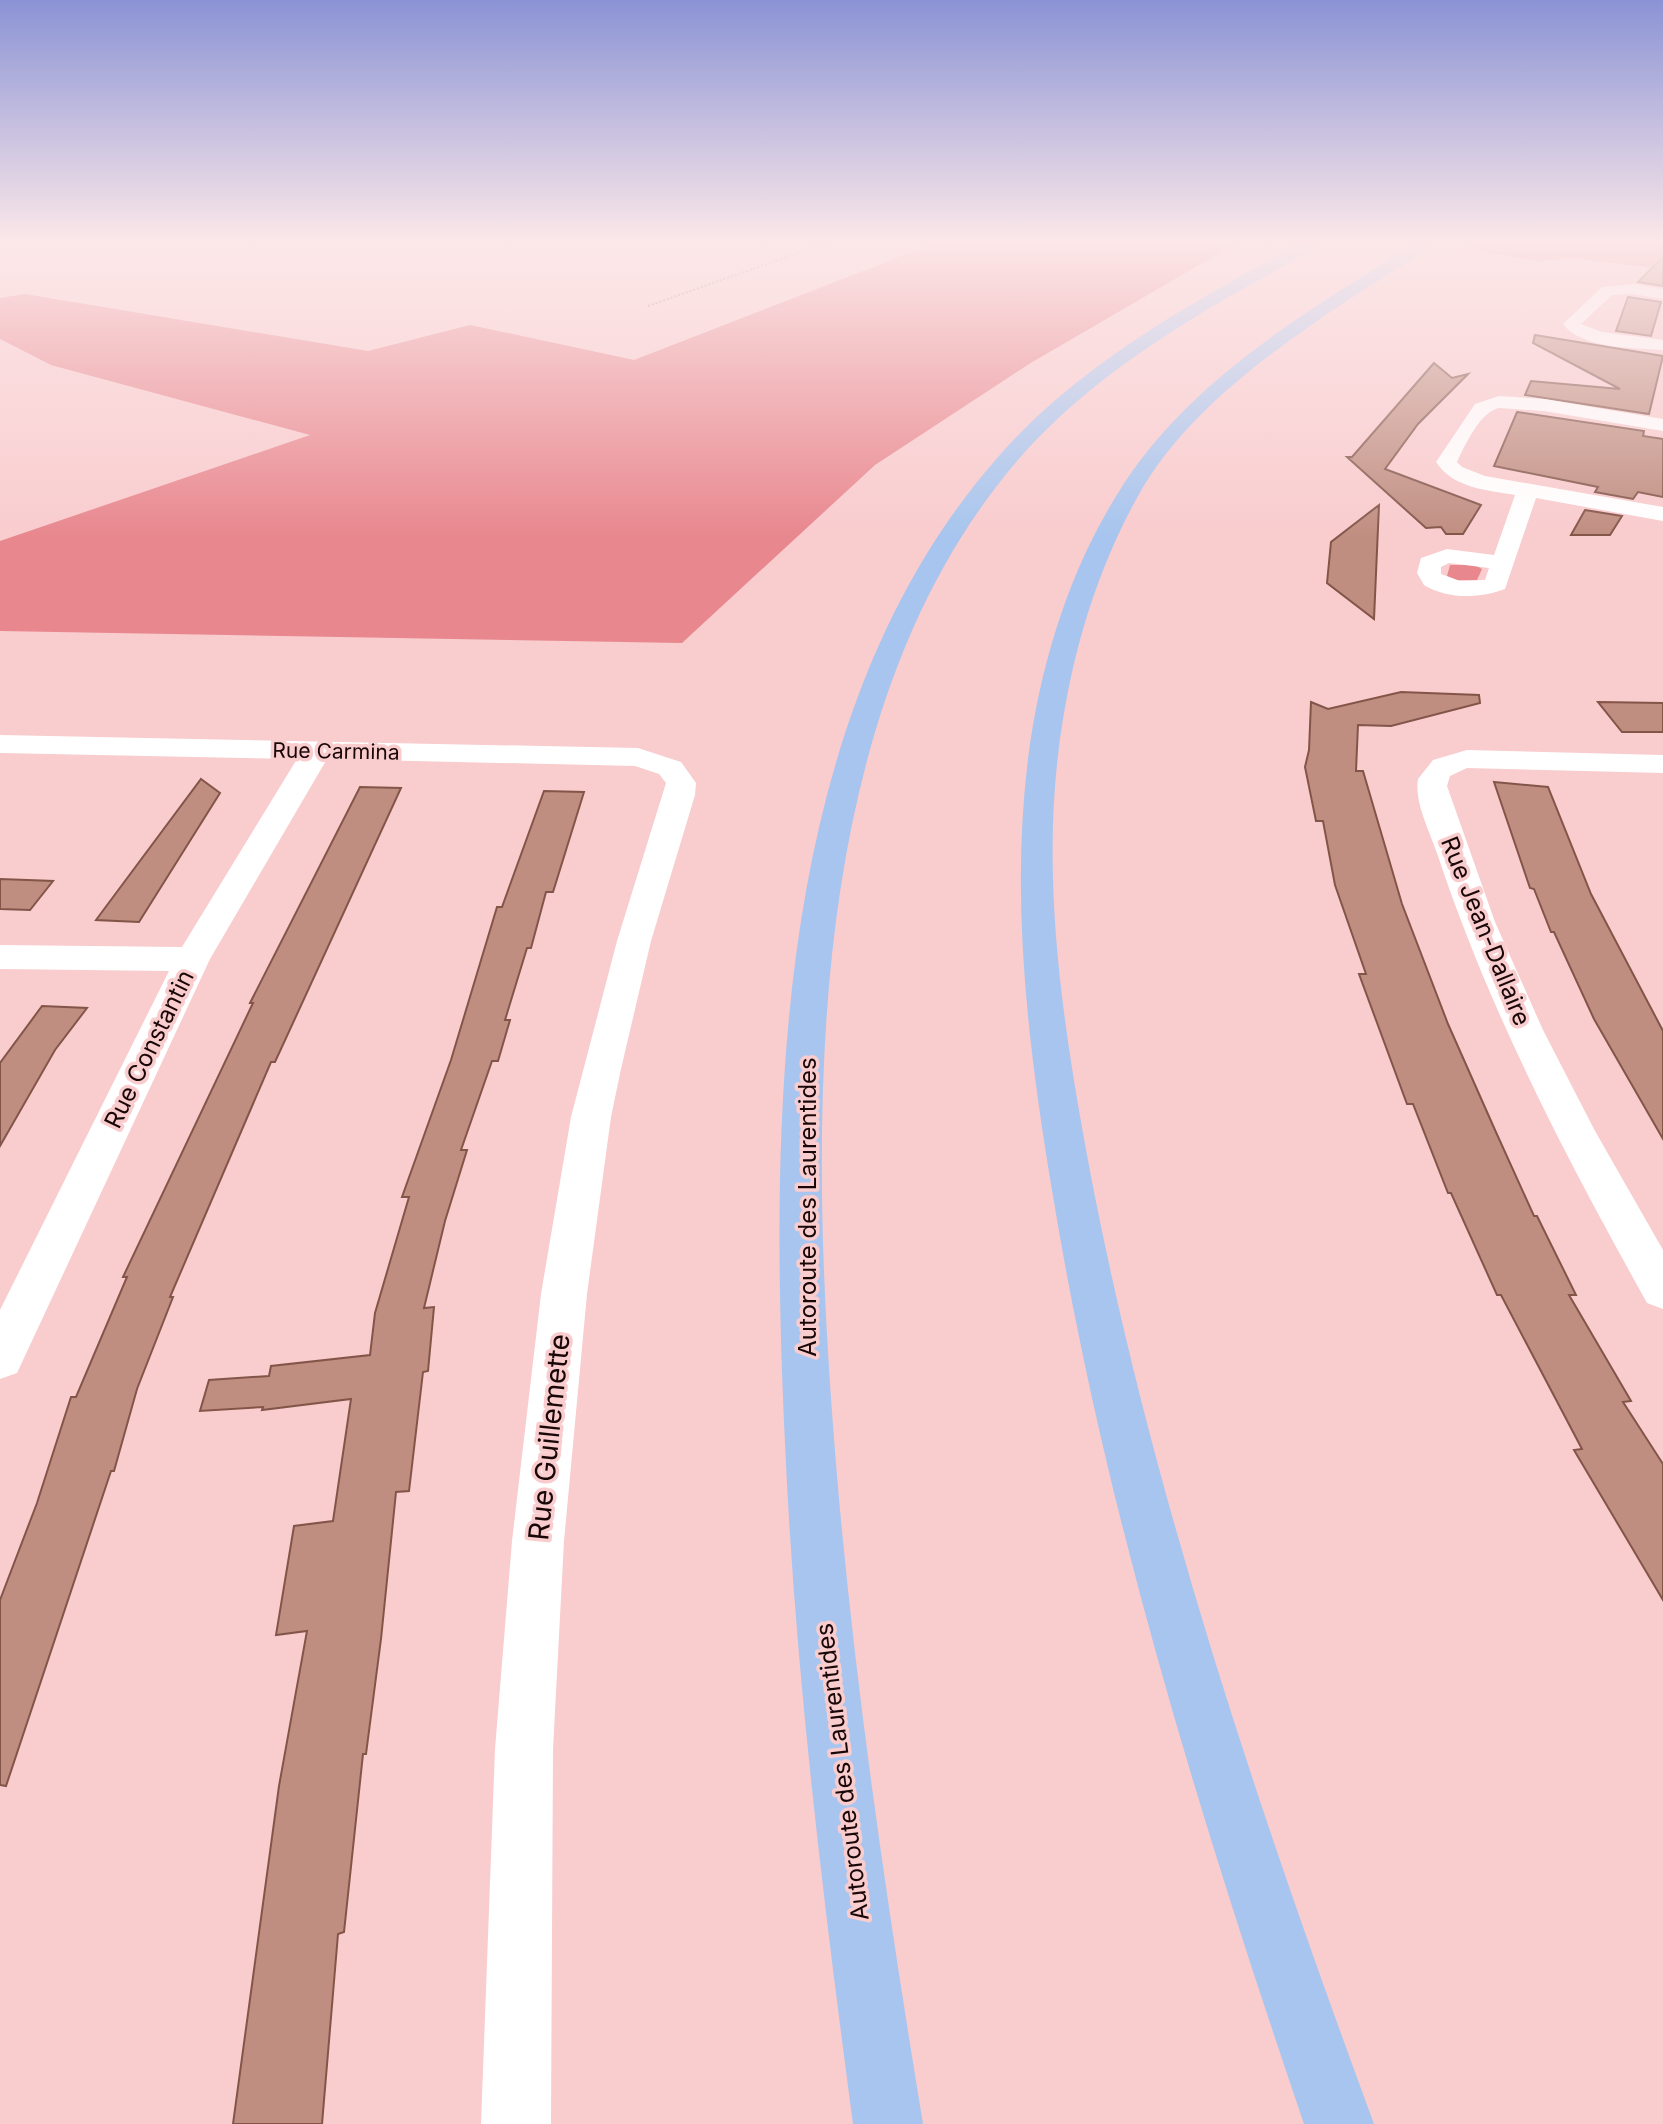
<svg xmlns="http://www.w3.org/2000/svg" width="1663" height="2124" font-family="Inter,sans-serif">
	<rect width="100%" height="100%" fill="#f9ccce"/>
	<g fill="#e8878e">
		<path d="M943,240H1242L1029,364L875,465L682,643L0,631V541L310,435L51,365L0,339V298L25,294L368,351L470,325L634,360Z"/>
		<path d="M1479,240H1663V269L1574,258L1536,261L1465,249Z"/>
		<path d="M1450,565H1475L1482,569L1477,580H1456L1447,576Z"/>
	</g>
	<g fill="#c08e81" stroke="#835549" stroke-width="2">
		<path d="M1663,257V286L1638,282Z"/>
		<path d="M1628,297L1661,302L1651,336L1616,331Z"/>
		<path d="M1535,335L1663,356L1649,414L1525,395L1531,381L1620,389L1533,343Z"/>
		<path d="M1434,363L1452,378L1468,374L1418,424L1385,469L1481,505L1463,534H1446L1441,527L1426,528L1347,457H1352Z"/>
		<path d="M1517,412L1644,431L1643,436L1663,439V497L1638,492L1633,499L1595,492L1598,487L1494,466Z"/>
		<path d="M1379,505L1374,619L1327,583L1331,542Z"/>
		<path d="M1585,510L1622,516L1610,535H1571Z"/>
		<path d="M1401,692L1479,695L1480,703L1391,726L1358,725L1356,771H1363L1402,904L1448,1024L1495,1130L1534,1216H1537L1576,1295H1569L1631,1401L1623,1402L1663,1464V1600L1574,1450L1582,1449L1501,1295H1497L1451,1193H1448L1413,1104H1407L1359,974H1366L1335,885L1323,821H1316L1305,767L1309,750L1311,702L1328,709Z"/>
		<path d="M1598,702L1663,703V732H1622Z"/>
		<path d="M201,779L220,793L139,922L96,920Z"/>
		<path d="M1494,782L1548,787L1591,894L1663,1031V1139L1594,1019L1554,932H1551L1534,889L1530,888Z"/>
		<path d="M360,787L401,788L275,1062H271L170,1297H173L137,1389L114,1471H111L6,1786L0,1785V1600L37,1503L71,1397H76L127,1277H123L253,1003H250Z"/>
		<path d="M544,791L584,792L553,892H546L531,948H527L505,1020H510L498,1061H492L461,1150H467L445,1221L424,1308L434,1307L428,1371L423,1372L409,1491L396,1492L381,1639L366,1754H363L344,1932L338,1934L322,2124H233L279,1786L307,1631L276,1635L294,1526L333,1521L351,1399L262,1410L263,1407L200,1411L209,1380L269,1376L271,1366L370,1355L375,1313L409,1197H402L451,1060L497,907H502Z"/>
		<path d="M0,879L53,881L30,910L0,909Z"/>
		<path d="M42,1006L87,1008L55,1050L0,1146V1063Z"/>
	</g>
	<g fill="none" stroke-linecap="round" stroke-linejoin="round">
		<path stroke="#ab8789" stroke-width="2" stroke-dasharray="2 2" stroke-linecap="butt" d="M648,306L835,240"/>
		<g fill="#fff" fill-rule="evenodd">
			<path d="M1633,284L1663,289V299L1633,294L1612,295L1581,324L1602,332L1663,340V350C1633,348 1582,349 1563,324L1602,287Z"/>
			<path d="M1499,396L1544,399L1663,419V431L1544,411L1499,408C1480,412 1465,445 1457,462L1462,467L1485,476L1663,507V521L1536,498L1505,589C1479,599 1447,599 1424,585L1417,573L1421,558L1447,549L1494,555L1515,495C1486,490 1453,488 1436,462L1475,404ZM1449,563L1489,568L1485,580L1460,581L1441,574V567Z"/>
			<path d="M0,735L638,748L681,762L696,783L695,795L651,941L621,1069L611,1117L587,1294L564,1541L553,1749L551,2124H481L495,1749L512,1541L541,1294L571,1117L617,941L666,783L659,774L635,766L327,759L210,959L17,1373L0,1379V1310L169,971L0,969V945L182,947L297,759L0,753Z"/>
			<path d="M1467,750L1663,755V773L1467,768L1450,776L1447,786L1495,922L1543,1030L1595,1131L1663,1250V1309L1647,1303C1567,1159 1490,1013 1438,856C1431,834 1414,803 1418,779L1433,760Z"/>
		</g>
		<g fill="#a7c5ee" fill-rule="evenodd">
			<path d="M1306,240H1324C1295,263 1257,280 1225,299C1147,345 1070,397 1012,467C789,734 811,1173 839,1499C858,1708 889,1917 923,2124H853C823,1898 795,1671 785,1443C770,1118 770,716 998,457C1082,361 1196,301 1306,240Z"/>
			<path d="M1420,240H1437C1412,262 1379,279 1351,298C1272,351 1185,412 1138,496C1093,577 1069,664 1058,755C1041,899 1067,1050 1094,1192C1157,1510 1262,1820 1374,2124H1304C1201,1821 1105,1512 1053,1196C1029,1053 1010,904 1028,759C1040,666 1068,573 1118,493C1188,379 1310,310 1420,240Z"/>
		</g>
	</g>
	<linearGradient id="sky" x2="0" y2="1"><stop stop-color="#8b93d5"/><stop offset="0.45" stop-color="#fce8e9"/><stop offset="1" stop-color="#fce8e9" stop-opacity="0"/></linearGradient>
	<rect width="1663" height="537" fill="url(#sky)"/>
	<g text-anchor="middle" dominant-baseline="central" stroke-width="7" stroke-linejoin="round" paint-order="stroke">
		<g font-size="21" fill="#190708" stroke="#f9ccce">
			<text transform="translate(336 751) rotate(1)">Rue Carmina</text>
		</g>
		<g font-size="24" fill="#190708" stroke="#f9ccce">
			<text transform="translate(1486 931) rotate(68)">Rue Jean-Dallaire</text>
			<text transform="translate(149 1049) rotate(-64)">Rue Constantin</text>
			<text transform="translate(807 1207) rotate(-90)">Autoroute des Laurentides</text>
			<text transform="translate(842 1772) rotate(-97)">Autoroute des Laurentides</text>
		</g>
		<g font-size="28" fill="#190708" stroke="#f9ccce">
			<text transform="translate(549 1437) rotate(-84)">Rue Guillemette</text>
		</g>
	</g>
</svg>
